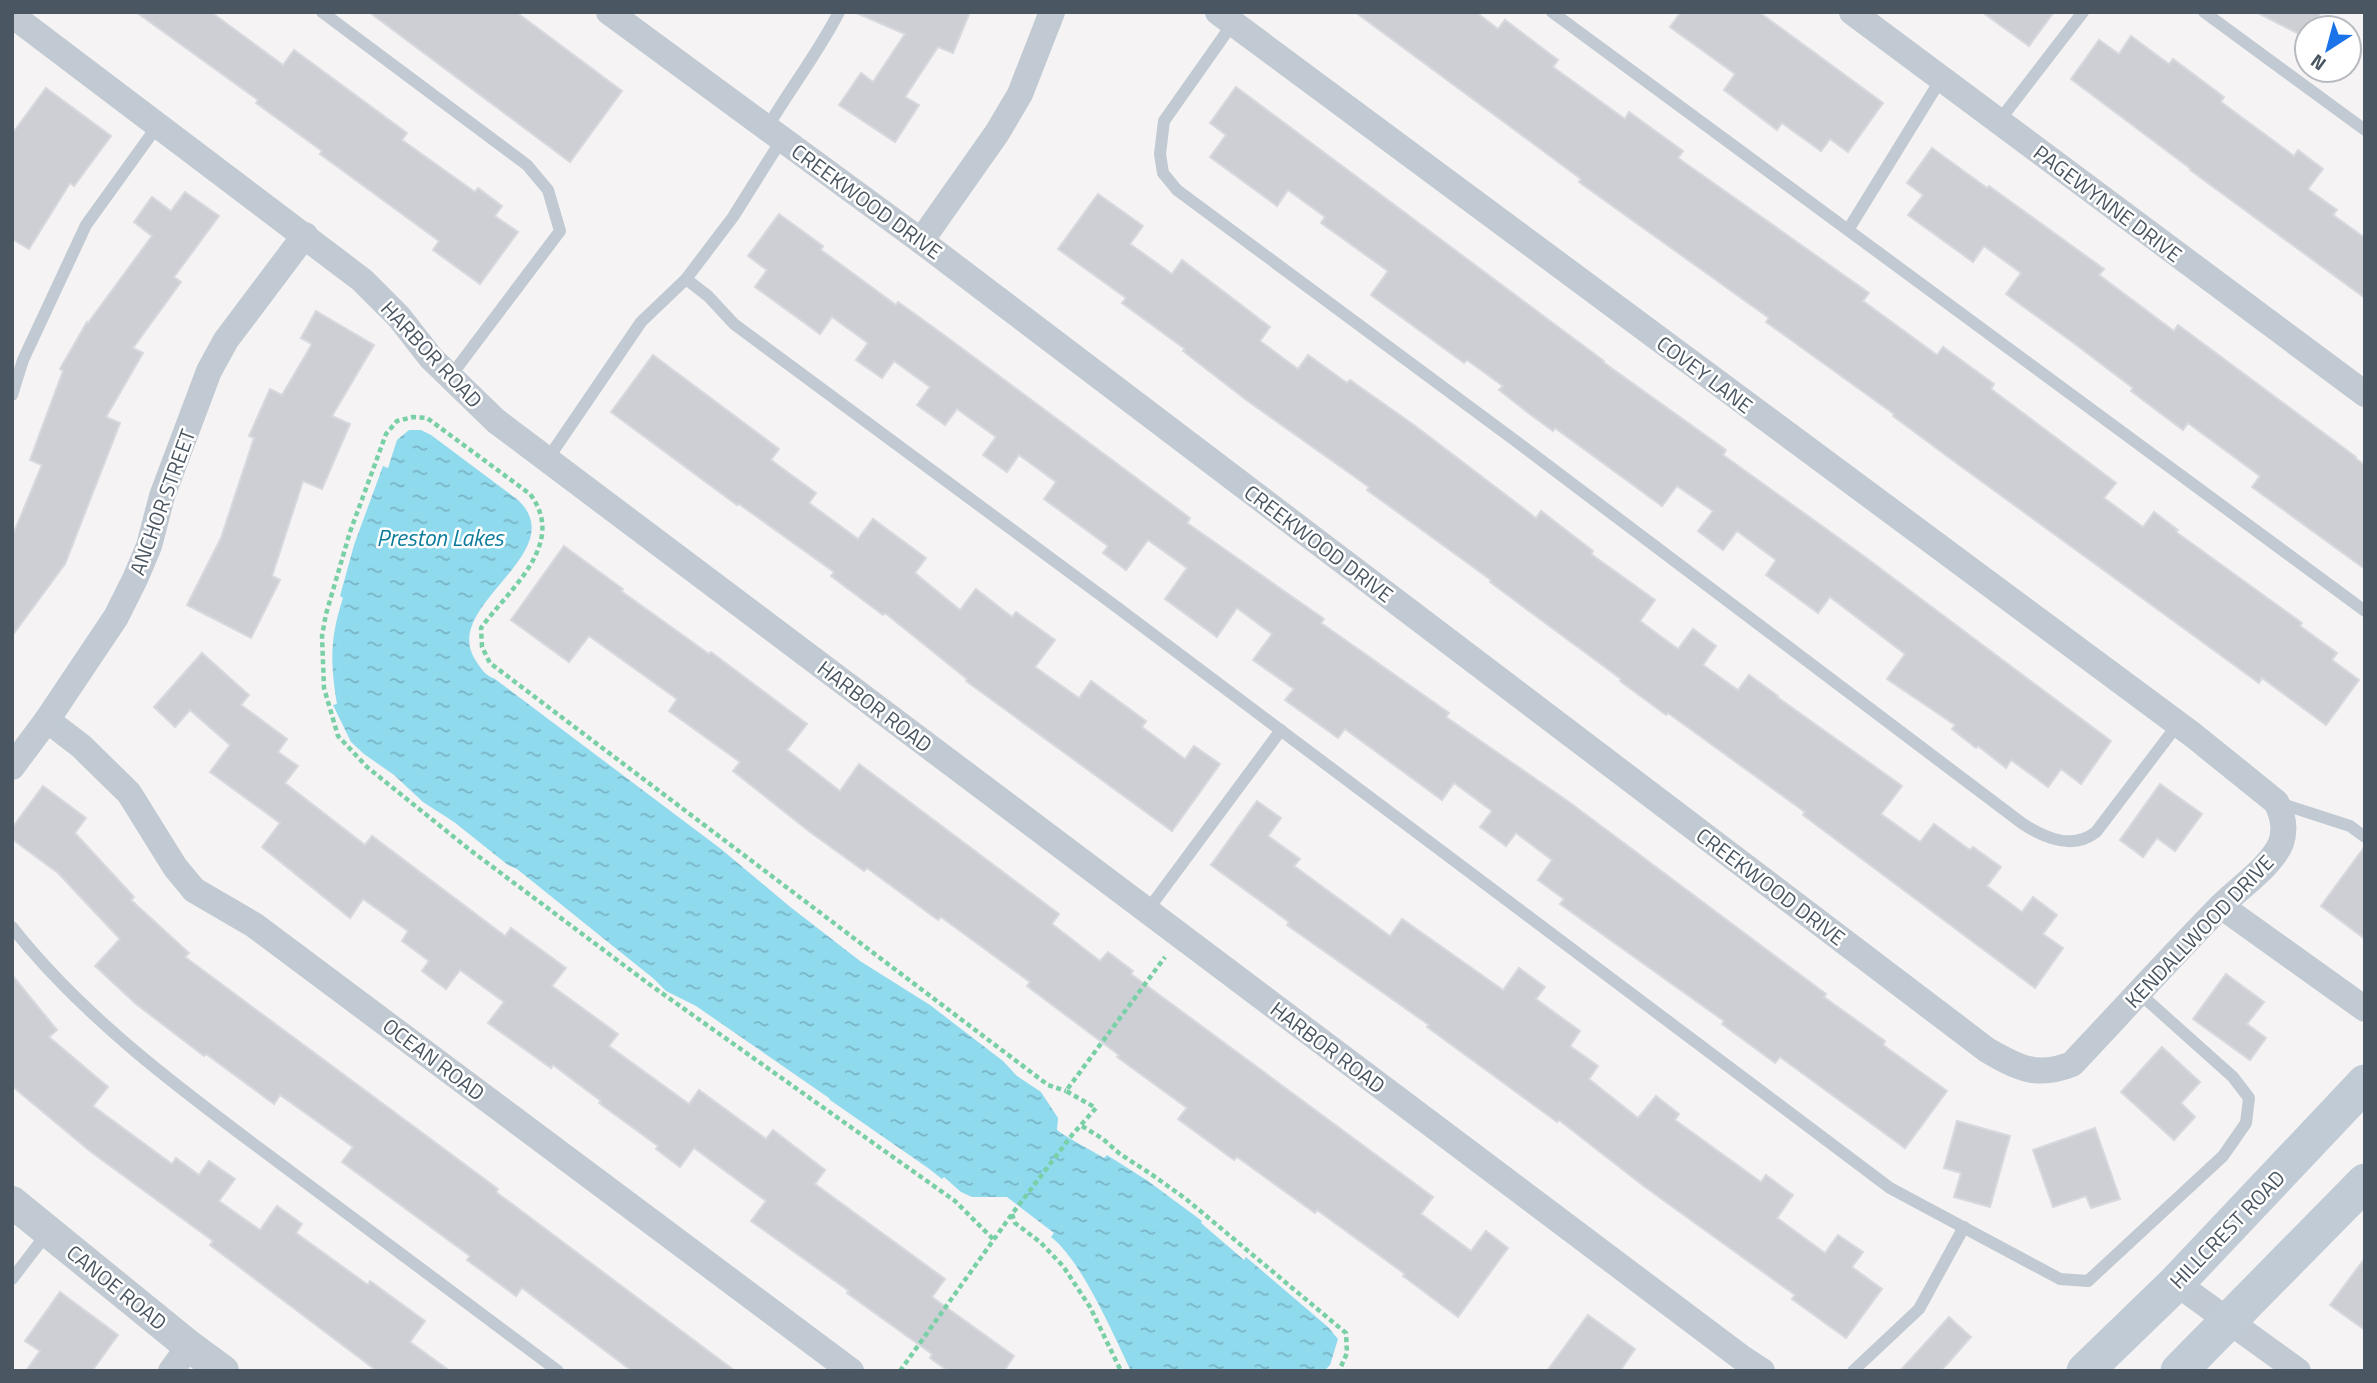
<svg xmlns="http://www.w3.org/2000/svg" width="2377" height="1383" font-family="'Titillium Web',sans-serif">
	<defs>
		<pattern id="water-ripples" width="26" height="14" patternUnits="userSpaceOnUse" patternTransform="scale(1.75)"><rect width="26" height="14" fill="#90daee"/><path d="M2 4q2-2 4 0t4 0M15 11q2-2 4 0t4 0" fill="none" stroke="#78b4c4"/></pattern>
	</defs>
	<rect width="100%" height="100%" fill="#f5f3f3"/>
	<path fill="url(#water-ripples)" d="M409,430H421L431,435L518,500C574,553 438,606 476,661C482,670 485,675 495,679L721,849L789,906L860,961L930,1005L1003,1061L1017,1076L1041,1092L1058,1118L1057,1130C1072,1141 1088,1148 1104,1158L1107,1155L1148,1181L1202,1221L1201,1223L1244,1260L1246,1257L1328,1327L1338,1339L1330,1365L1324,1371H1131C1113,1334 1082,1261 1051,1237L1054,1233L1007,1197H972L961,1192L944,1177L942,1179L928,1168L830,1100L829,1098L696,1006L666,991L654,979L517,869L508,865L454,822L423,802L394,775L364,754L351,742L333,705L337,704C330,662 330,638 343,598L340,596L354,545L383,466L388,468L397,440Z"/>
	<g fill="#cdcfd5" stroke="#d7d9de" stroke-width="2">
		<path d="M136,12H211L283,65L294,50L407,133L402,140L475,192L478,188L502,206L495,216L518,232L480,284L433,250L439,241L320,154L322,151L256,103L258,100Z"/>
		<path d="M369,12H516L622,91L570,162Z"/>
		<path d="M854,12H970L953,53L938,47L905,97L919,105L895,142L839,105L861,73L873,82L905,34Z"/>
		<path d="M1355,12H1476L1498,29L1505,20L1558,60L1553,67L1625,119L1629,112L1683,151L1678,158L1869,293L1863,301L1937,355L1943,347L1994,384L1991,389L2116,483L2104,498L2143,527L2154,512L2178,530L2176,532L2302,623L2300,626L2337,653L2332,660L2359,680L2326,725L2262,678L2259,683L1955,462L1893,416L1894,414L1766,322L1769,318L1579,182L1581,179Z"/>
		<path d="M1681,12H1759L1883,103L1848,152L1830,139L1821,151L1782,123L1777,130L1724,90L1735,74L1670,27Z"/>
		<path d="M1982,12H2054L2029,46Z"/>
		<path d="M2256,12H2321L2313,28H2307V38Z"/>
		<path d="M2131,36L2169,64L2173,59L2224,97L2221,102L2294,156L2298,150L2323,169L2308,189L2337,210L2333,215L2365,238V298L2190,170L2191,169L2071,79L2099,40L2119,54Z"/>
		<path d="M1236,87L1604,361L1603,362L1726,450L1723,455L1861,554L2111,741L2081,784L2061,769L2048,787L2011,760L2006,768L1978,746L1976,748L1952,729L1955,725L1887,679L1905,654L1830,597L1818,613L1766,575L1776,560L1737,531L1723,550L1698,531L1713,511L1677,486L1662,506L1555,428L1553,431L1527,412L1499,390L1503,386L1467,360L1464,363L1371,295L1388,271L1321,223L1325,217L1288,190L1277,206L1210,157L1226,135L1210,123Z"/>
		<path d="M46,88L111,136L74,186L70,183L29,249L12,239V134Z"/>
		<path d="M1932,148L1987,188L1989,186L2104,269L2099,275L2174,331L2178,325L2356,457L2355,458L2365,465V569L2252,487L2260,476L2188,423L2183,430L2131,391L2133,388L2071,341L2006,294L2021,273L1984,246L1973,262L1908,215L1923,195L1907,183Z"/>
		<path d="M185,192L219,216L174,277L181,282L133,348L143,353L106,417L120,423L65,564L12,636V537L42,465L30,460L63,371L60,369L87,322L88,323L152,236L134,222L152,197L171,211Z"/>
		<path d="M1098,194L1143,226L1130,244L1172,274L1182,260L1270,327L1260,341L1298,369L1308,355L1347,383L1350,380L1414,425L1536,518L1541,511L1593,551L1591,554L1655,600L1640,621L1678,649L1693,629L1716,646L1703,665L1738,690L1749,675L1778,696L1777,697L1902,786L1881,814L1920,842L1934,824L1970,850L1973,847L2001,867L1987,886L2022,912L2033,897L2057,915L2043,934L2063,948L2035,988L1803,815L1805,812L1668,713L1666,715L1620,681L1621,679L1490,582L1491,580L1367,490L1369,487L1245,399L1183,351L1185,349L1122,303L1126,298L1058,249Z"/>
		<path d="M779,214L823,246L821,250L896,305L898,302L944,335L1190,518L1187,523L1324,619L1321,623L1449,713L1446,717L1569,802L1826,994L1824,997L1885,1041L1883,1045L1947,1091L1905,1148L1780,1057L1775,1063L1722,1024L1724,1021L1560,904L1564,899L1538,880L1552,860L1516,833L1506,846L1480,827L1492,811L1454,783L1442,800L1345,729L1338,738L1285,700L1294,689L1253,660L1272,634L1237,608L1217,637L1165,599L1187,568L1148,540L1126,570L1103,553L1108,546L1044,499L1056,482L1019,455L1007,472L983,455L996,437L957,409L945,425L917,405L930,387L894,361L882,378L856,360L868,343L832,317L820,334L755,287L767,270L748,256Z"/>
		<path d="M316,311L374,345L332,416L350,424L322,489L303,481L272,576L280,580L251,638L187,605L221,538L254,438L249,436L270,389L282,395L312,344L301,338Z"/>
		<path d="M653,355L779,449L771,460L816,493L809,503L858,539L873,519L926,558L915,573L960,610L976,589L1012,617L1016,612L1055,640L1035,667L1079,698L1091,681L1146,721L1142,727L1185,759L1194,746L1220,764L1172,831L966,681L967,679L885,613L883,615L831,576L834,572L739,504L737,505L611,412Z"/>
		<path d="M564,546L623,589L621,591L709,654L711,652L807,724L787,750L840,791L859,764L1059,914L1052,924L1100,961L1108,952L1133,971L1131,974L1433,1197L1421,1214L1471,1251L1486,1231L1508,1248L1458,1317L1403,1276L1405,1274L1317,1210L1315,1213L1237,1157L1234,1160L1178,1119L1187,1108L1117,1057L1119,1055L1027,986L1030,982L941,917L938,920L867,868L864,871L810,832L733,771L740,762L669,711L677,699L589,636L569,662L511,620Z"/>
		<path d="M202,653L249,695L241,705L287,739L278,752L298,766L285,783L365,845L372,836L505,936L511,928L566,968L552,986L618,1034L609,1046L689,1104L699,1090L766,1139L773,1130L825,1170L815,1184L945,1279L932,1297L1014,1356L1004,1371H948L930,1358L932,1354L847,1293L849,1291L751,1221L766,1201L736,1179L694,1148L680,1167L656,1149L658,1146L599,1103L601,1101L553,1065L551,1068L488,1023L504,1002L460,970L446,989L422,971L429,961L402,941L408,931L363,899L350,918L262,847L280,823L210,772L230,745L190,710L175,727L154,707Z"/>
		<path d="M2160,784L2202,814L2175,851L2157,838L2143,857L2120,840Z"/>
		<path d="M43,786L86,818L75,833L134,897L131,900L189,953L185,957L498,1189L496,1192L735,1371H632L522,1288L516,1296L467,1260L470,1256L342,1162L353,1147L280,1095L274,1104L206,1054L204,1056L136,1004L95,966L120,939L58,873L12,839V828Z"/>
		<path d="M1257,801L1281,818L1268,836L1300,859L1294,866L1390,936L1402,919L1503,990L1519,968L1545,987L1536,999L1580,1031L1570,1046L1598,1066L1589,1079L1638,1118L1656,1096L1679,1114L1675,1120L1761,1182L1766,1175L1793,1195L1777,1218L1825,1253L1838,1235L1863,1252L1852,1267L1882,1289L1846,1338L1792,1299L1795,1295L1645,1187L1559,1120L1557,1122L1427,1027L1429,1025L1287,925L1289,922L1211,865Z"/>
		<path d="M2365,846V939L2321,906Z"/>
		<path d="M2226,974L2264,1002L2247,1024L2266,1038L2250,1060L2193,1019Z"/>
		<path d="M12,975L57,1030L49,1037L108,1087L93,1106L172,1164L176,1158L199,1175L209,1161L235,1179L219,1201L260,1230L277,1206L302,1224L296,1233L368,1285L370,1281L425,1321L410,1342L450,1371H377L210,1245L213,1241L91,1152L12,1086Z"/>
		<path d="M2162,1047L2200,1082L2181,1103L2195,1117L2174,1140L2121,1092Z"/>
		<path d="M1957,1121L2010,1136L1990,1207L1954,1197L1961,1173L1944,1168Z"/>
		<path d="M2095,1128L2120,1199L2091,1208L2086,1196L2053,1207L2033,1150Z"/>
		<path d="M2365,1258V1330L2330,1305Z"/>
		<path d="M60,1292L118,1335L92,1371H26L40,1351L25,1341Z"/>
		<path d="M1588,1315L1635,1349L1620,1371H1547Z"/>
		<path d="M1949,1317L1971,1337L1941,1371H1900Z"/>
	</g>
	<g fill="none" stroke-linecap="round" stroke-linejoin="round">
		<g stroke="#7ad0a6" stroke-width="4.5" stroke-dasharray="5 3.5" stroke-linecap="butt">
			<path d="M1082,1126L1103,1139L1120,1154L1151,1174L1186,1199L1346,1333L1347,1353L1339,1371"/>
			<path d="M1012,1214L1015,1223L1040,1242L1063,1266L1090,1307L1121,1371"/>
			<path d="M993,1239L955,1201L649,984L470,850L367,767L338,736L324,688L322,636L326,614L350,532L386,434L397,421L413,417L427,418L530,494C568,544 509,589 481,628L482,647L490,663L1048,1085L1066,1091"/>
			<path d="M900,1371L1012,1214L1072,1135L1096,1108L1066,1091L1165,957"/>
		</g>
		<g stroke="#c1cad2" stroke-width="12">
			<path d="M322,12L527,165L548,190L560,231L450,377"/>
			<path d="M1552,12L2365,611"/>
			<path d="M2204,12L2365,130"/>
			<path d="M1233,23L1164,121L1160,154L1163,173L1177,190L1513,439L2023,824C2046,839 2073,850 2096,832L2178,724"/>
			<path d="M1999,121L2083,12"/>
			<path d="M767,128C790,89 818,53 839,12"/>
			<path d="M782,139L733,217L686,279L708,296L734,324L1118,608L1890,1188L2060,1279L2088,1281L2223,1156L2246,1123L2249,1098L2233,1077L2139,993"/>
			<path d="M1848,230L1941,79"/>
			<path d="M12,395L23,360L86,225L158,125"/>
			<path d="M547,460L641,322L686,279"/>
			<path d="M2276,802L2350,826L2365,837"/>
			<path d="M1147,911L1281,730"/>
			<path d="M12,927C85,1020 188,1095 282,1165C374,1233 466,1302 558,1371"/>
			<path d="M12,1279L48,1232"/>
			<path d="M1853,1371L1919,1309L1964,1227"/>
		</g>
		<g stroke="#c1cad2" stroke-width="26">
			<path d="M609,12L921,241L1987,1050C2018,1068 2037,1078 2072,1064C2121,1012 2169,959 2219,908C2237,889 2271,867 2281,843C2286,828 2283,815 2276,802L2193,735L1218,12"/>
			<path d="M1852,12L2365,394"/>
			<path d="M12,15L362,280L399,317L431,358L496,421L1742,1358L1762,1371"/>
			<path d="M921,241L997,133L1020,94L1052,12"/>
			<path d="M47,720L81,746L129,793L175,867L194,890L254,925L851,1371"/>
			<path d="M12,767L47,720L116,617L135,579L149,546L162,496L209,371L226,340L305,235"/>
			<path d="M2221,906L2365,1009"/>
			<path d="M2176,1283L2298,1371"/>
			<path d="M171,1371L189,1346"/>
		</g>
		<path stroke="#c1cad2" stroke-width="32" d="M12,1202L189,1346L223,1371"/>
		<g stroke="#c1cbd6" stroke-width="37">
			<path d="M2085,1371L2176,1283L2365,1083"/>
			<path d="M2179,1371L2365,1182"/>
		</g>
	</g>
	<g text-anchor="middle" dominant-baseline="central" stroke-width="5" stroke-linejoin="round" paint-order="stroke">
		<g font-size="21" fill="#4a5661" stroke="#fff">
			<text transform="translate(867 201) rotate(36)">CREEKWOOD DRIVE</text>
			<text transform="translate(2108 203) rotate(37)">PAGEWYNNE DRIVE</text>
			<text transform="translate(432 354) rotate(47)">HARBOR ROAD</text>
			<text transform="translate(1705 374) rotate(37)">COVEY LANE</text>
			<text transform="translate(162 502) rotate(-70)">ANCHOR STREET</text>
			<text transform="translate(1319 543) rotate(37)">CREEKWOOD DRIVE</text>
			<text transform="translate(875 706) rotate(37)">HARBOR ROAD</text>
			<text transform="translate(1771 886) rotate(37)">CREEKWOOD DRIVE</text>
			<text transform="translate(2199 931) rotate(-46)">KENDALLWOOD DRIVE</text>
			<text transform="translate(1328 1047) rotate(37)">HARBOR ROAD</text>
			<text transform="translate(434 1059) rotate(37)">OCEAN ROAD</text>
			<text transform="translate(2227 1229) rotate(-46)">HILLCREST ROAD</text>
			<text transform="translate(117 1287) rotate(39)">CANOE ROAD</text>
		</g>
		<g font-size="23" font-style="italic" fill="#0c7c9b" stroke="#fff">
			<text x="440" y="537">Preston Lakes</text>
		</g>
	</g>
	<rect width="2377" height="1383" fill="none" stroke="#4a5661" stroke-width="28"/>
	<g transform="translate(2328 49) rotate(216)"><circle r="33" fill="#ffffff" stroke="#b7bbc0" stroke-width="2"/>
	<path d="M0-5L12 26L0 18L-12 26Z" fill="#1a73e8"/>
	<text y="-10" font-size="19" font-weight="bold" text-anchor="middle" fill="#4a5661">N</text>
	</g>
</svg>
